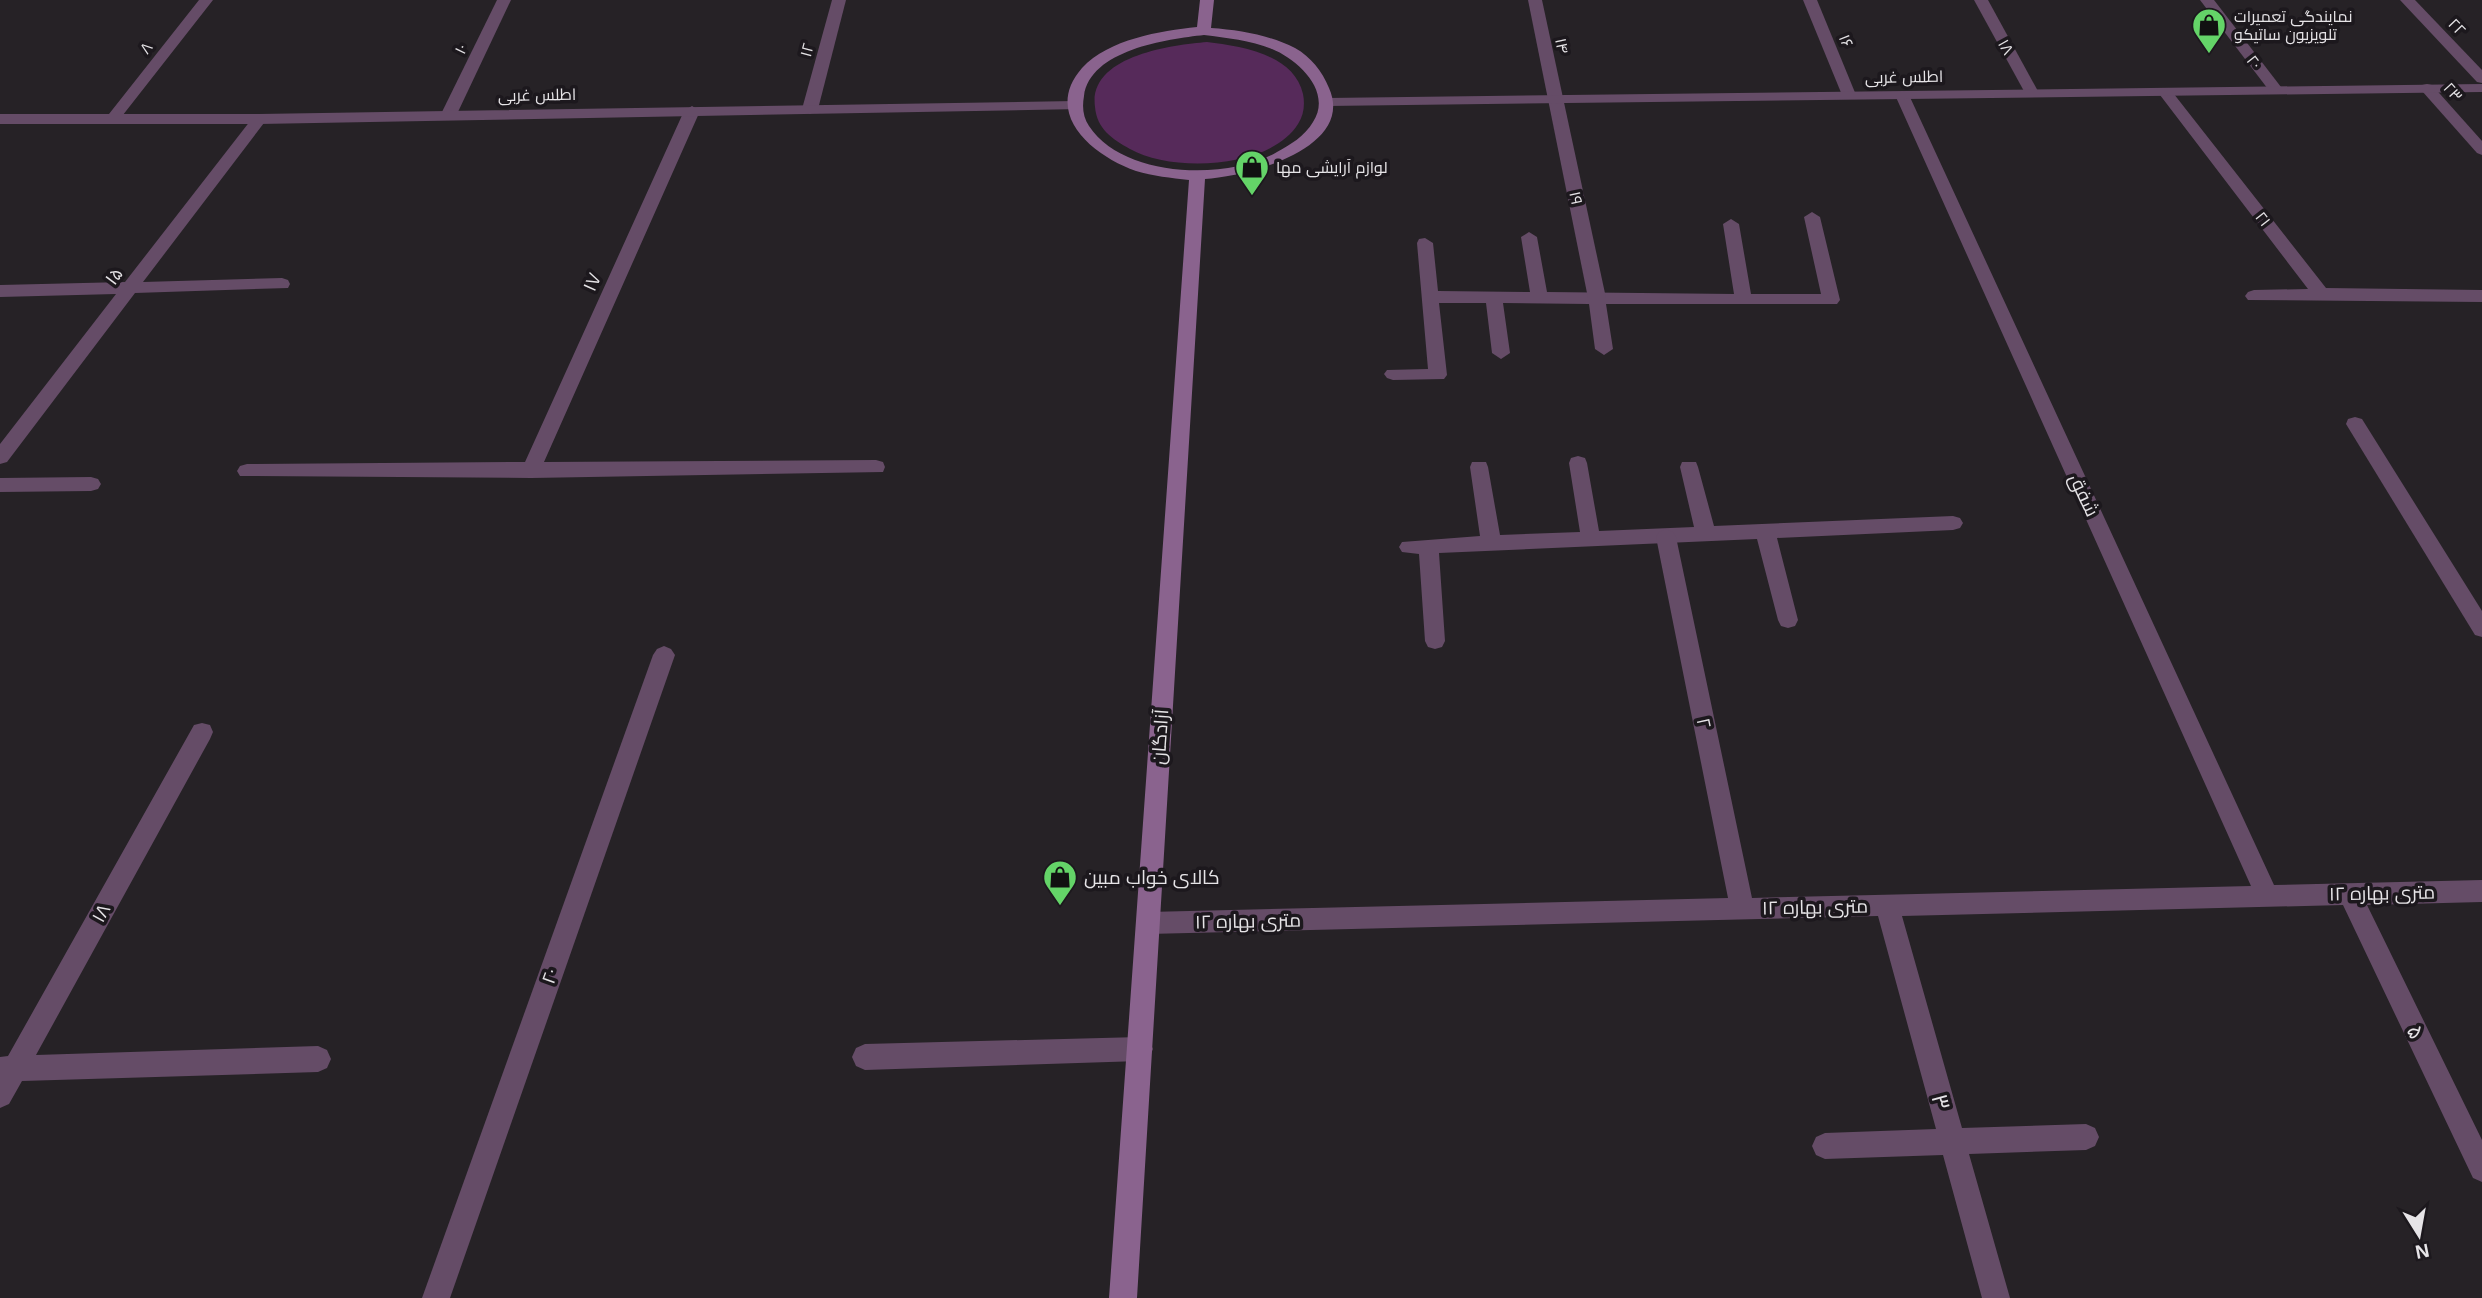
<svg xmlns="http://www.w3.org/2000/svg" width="2482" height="1298" font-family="Arial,Cairo,sans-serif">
	<rect width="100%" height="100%" fill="#262226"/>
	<path fill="#562a5a" d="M1207,42C1240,46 1294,54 1303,94C1305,104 1304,115 1298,124C1270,169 1172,173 1130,149C1112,139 1097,129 1095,107C1088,56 1171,45 1207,42Z"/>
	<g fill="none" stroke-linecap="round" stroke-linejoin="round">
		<g fill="#654c67" fill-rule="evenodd">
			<path d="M692,106L700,111L544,462L876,460L883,462L885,467L883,472L531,478L240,476L237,471L240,466L247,464L525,462L684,111Z"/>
			<path d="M1812,212L1820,217L1840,300L1837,304H1606L1613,349L1604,355L1595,349L1589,304L1503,303L1510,353L1501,359L1492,353L1486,303H1439L1447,375L1444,379L1393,380L1387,378L1384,374L1387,370L1428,369L1417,243L1419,239L1425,238L1433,243L1438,291L1530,292L1521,237L1529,232L1537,237L1547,292L1734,294L1723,224L1731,219L1739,224L1751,294H1821L1804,217Z"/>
			<path d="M1578,456L1585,458L1587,463L1599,531L1694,527L1680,467L1682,462H1696L1698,467L1714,526L1953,516L1960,518L1963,523L1960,528L1953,530L1777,538L1798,620L1795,626L1788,628L1781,626L1778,620L1757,539L1439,553L1445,641L1442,647L1435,649L1428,647L1425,641L1419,554L1402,552L1399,547L1402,542L1480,536L1470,467L1472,462H1486L1488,467L1500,535L1580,532L1569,463L1571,458Z"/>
			<path d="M664,646L671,649L675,655L450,1298H422L653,655L657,649Z"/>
		</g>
		<g fill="#654c67" fill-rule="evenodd">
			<path d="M199,0H213L119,120H109L106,117L109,114Z"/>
			<path d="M497,0H511L457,114L454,117H444L441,114Z"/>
			<path d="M832,0H846L818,109L810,114L802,109Z"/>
			<path d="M1528,0H1542L1606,298L1597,304L1588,298Z"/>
			<path d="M1803,0H1817L1856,95L1854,98H1844L1842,95Z"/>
			<path d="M1974,0H1988L2039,93L2037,96H2027L2025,93Z"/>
			<path d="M2200,0H2214L2281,87L2283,90L2281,93H2271Z"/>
			<path d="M2400,0H2415L2482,70V83L2477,82Z"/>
			<path d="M2427,84L2432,85L2482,141V155L2477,153L2422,91L2420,88L2422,85Z"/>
			<path d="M2165,88L2170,89L2326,288L2482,290V302L2248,300L2245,296L2248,292L2254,290L2308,289L2160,95L2158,92L2160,89Z"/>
			<path d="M1902,91L1909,95L2274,885L2482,880V902L2367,905L2482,1140V1182L2473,1178L2343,905L1902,916L1962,1128L2086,1124L2095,1128L2099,1137L2095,1146L2086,1150L1969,1154L2010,1298H1982L1943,1155L1825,1159L1816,1155L1812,1146L1816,1137L1825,1133L1936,1129L1878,916L1148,934L1140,931L1136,923L1140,915L1148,912L1728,898L1656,537L1659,532L1666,529L1673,532L1676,537L1752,898L2251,886L1895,95Z"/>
			<path d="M259,114L267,119L143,282L282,278L288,280L290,284L288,288L135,293L7,462L0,464V444L116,294L0,297V285L125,282L254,116Z"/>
			<path d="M2355,417L2362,419L2482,611V637L2475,635L2346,424L2348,419Z"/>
			<path d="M91,477L98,479L101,484L98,489L91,491L0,492V478Z"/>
			<path d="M202,723L210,725L213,732L210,739L36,1055L318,1046L327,1050L331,1059L327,1068L318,1072L22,1081L9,1104L0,1108V1057L8,1056L194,725Z"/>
			<path d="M1140,1037L1149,1040L1153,1049L1149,1058L1140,1061L865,1070L856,1066L852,1057L856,1048L865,1044Z"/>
		</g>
		<g fill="#654c67" fill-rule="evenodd">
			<path d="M2482,84V92L1327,106L1320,102L1327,98Z"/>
			<path d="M1075,101L1080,103L1083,106L1080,109L259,124H0V114H259Z"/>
		</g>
		<path fill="#8a638e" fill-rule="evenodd" d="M1200,0H1214L1211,28C1240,30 1269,35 1295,48C1311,57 1322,71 1329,88C1356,149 1245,177 1205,179L1137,1298H1109L1189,180C1171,178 1153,176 1136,171C1093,156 1042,114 1082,68C1109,39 1160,31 1197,27ZM1204,35C1227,38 1250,40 1272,49C1297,59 1333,91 1313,122C1305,136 1290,145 1277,152C1228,181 1123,178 1089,126C1083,117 1082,107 1084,96C1090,50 1167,39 1204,35Z"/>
	</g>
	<defs>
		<g id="shop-pin" transform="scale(1.75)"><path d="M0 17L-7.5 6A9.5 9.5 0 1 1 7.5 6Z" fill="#64d468" stroke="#1c181d"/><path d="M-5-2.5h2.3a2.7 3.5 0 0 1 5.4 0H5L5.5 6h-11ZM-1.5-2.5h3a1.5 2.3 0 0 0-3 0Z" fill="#111"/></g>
	</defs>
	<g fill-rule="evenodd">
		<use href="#shop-pin" x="2209" y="25"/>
		<use href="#shop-pin" x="1252" y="167"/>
		<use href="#shop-pin" x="1060" y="877"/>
	</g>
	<g text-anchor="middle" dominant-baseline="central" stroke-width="7" stroke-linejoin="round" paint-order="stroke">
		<g font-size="16" fill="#e6e4e7" stroke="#1c181d" text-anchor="start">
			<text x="2234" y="16">نمایندگی تعمیرات<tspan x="2234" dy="18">تلویزیون ساتیکو</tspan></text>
			<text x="1276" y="167">لوازم آرایشی مها</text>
		</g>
		<g font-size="16" fill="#e6e4e7" stroke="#1c181d">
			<text transform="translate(2457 27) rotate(46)">۲۲</text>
			<text transform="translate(1846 41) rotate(68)">۱۶</text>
			<text transform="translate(1562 46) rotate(78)">۱۴</text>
			<text transform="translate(2006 47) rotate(61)">۱۸</text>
			<text transform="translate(146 48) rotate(-52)">۸</text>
			<text transform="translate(461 49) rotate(-64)">۱۰</text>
			<text transform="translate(807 50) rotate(-75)">۱۲</text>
			<text transform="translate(2254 62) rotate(52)">۲۰</text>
			<text transform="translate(1904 77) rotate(-1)">اطلس غربی</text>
			<text transform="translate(2453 92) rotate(48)">۲۳</text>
			<text transform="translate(537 95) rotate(-1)">اطلس غربی</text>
			<text transform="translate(1576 198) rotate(78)">۱۹</text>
			<text transform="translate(2263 219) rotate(52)">۲۱</text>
		</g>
		<g font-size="19" fill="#e6e4e7" stroke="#1c181d">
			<text transform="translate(114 276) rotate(-53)">۱۵</text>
			<text transform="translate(592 282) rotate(-66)">۱۷</text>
			<text transform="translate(2084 495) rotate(65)">شفق</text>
			<text transform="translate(1704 723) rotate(78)">۲</text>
			<text transform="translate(1160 737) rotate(-86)">آزادگان</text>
			<text transform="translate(2382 893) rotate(-1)">۱۲ متری بهاره</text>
			<text transform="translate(1815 907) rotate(-1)">۱۲ متری بهاره</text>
			<text transform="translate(101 913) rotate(-61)">۱۸</text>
			<text transform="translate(1248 921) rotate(-1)">۱۲ متری بهاره</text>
			<text transform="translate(550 976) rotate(-70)">۲۰</text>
		</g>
		<g font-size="19" fill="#e6e4e7" stroke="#1c181d" text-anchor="start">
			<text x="1084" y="877">کالای خواب مبین</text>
		</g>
		<g font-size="23" fill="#e6e4e7" stroke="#1c181d">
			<text transform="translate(2416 1032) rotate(64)">۵</text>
			<text transform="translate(1941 1102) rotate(75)">۳</text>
		</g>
	</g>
	<g transform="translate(2419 1235) rotate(169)" stroke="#1c181d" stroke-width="5" paint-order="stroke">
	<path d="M0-5L12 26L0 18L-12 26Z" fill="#e6e4e7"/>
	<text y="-10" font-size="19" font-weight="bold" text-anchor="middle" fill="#e6e4e7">N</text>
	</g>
</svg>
